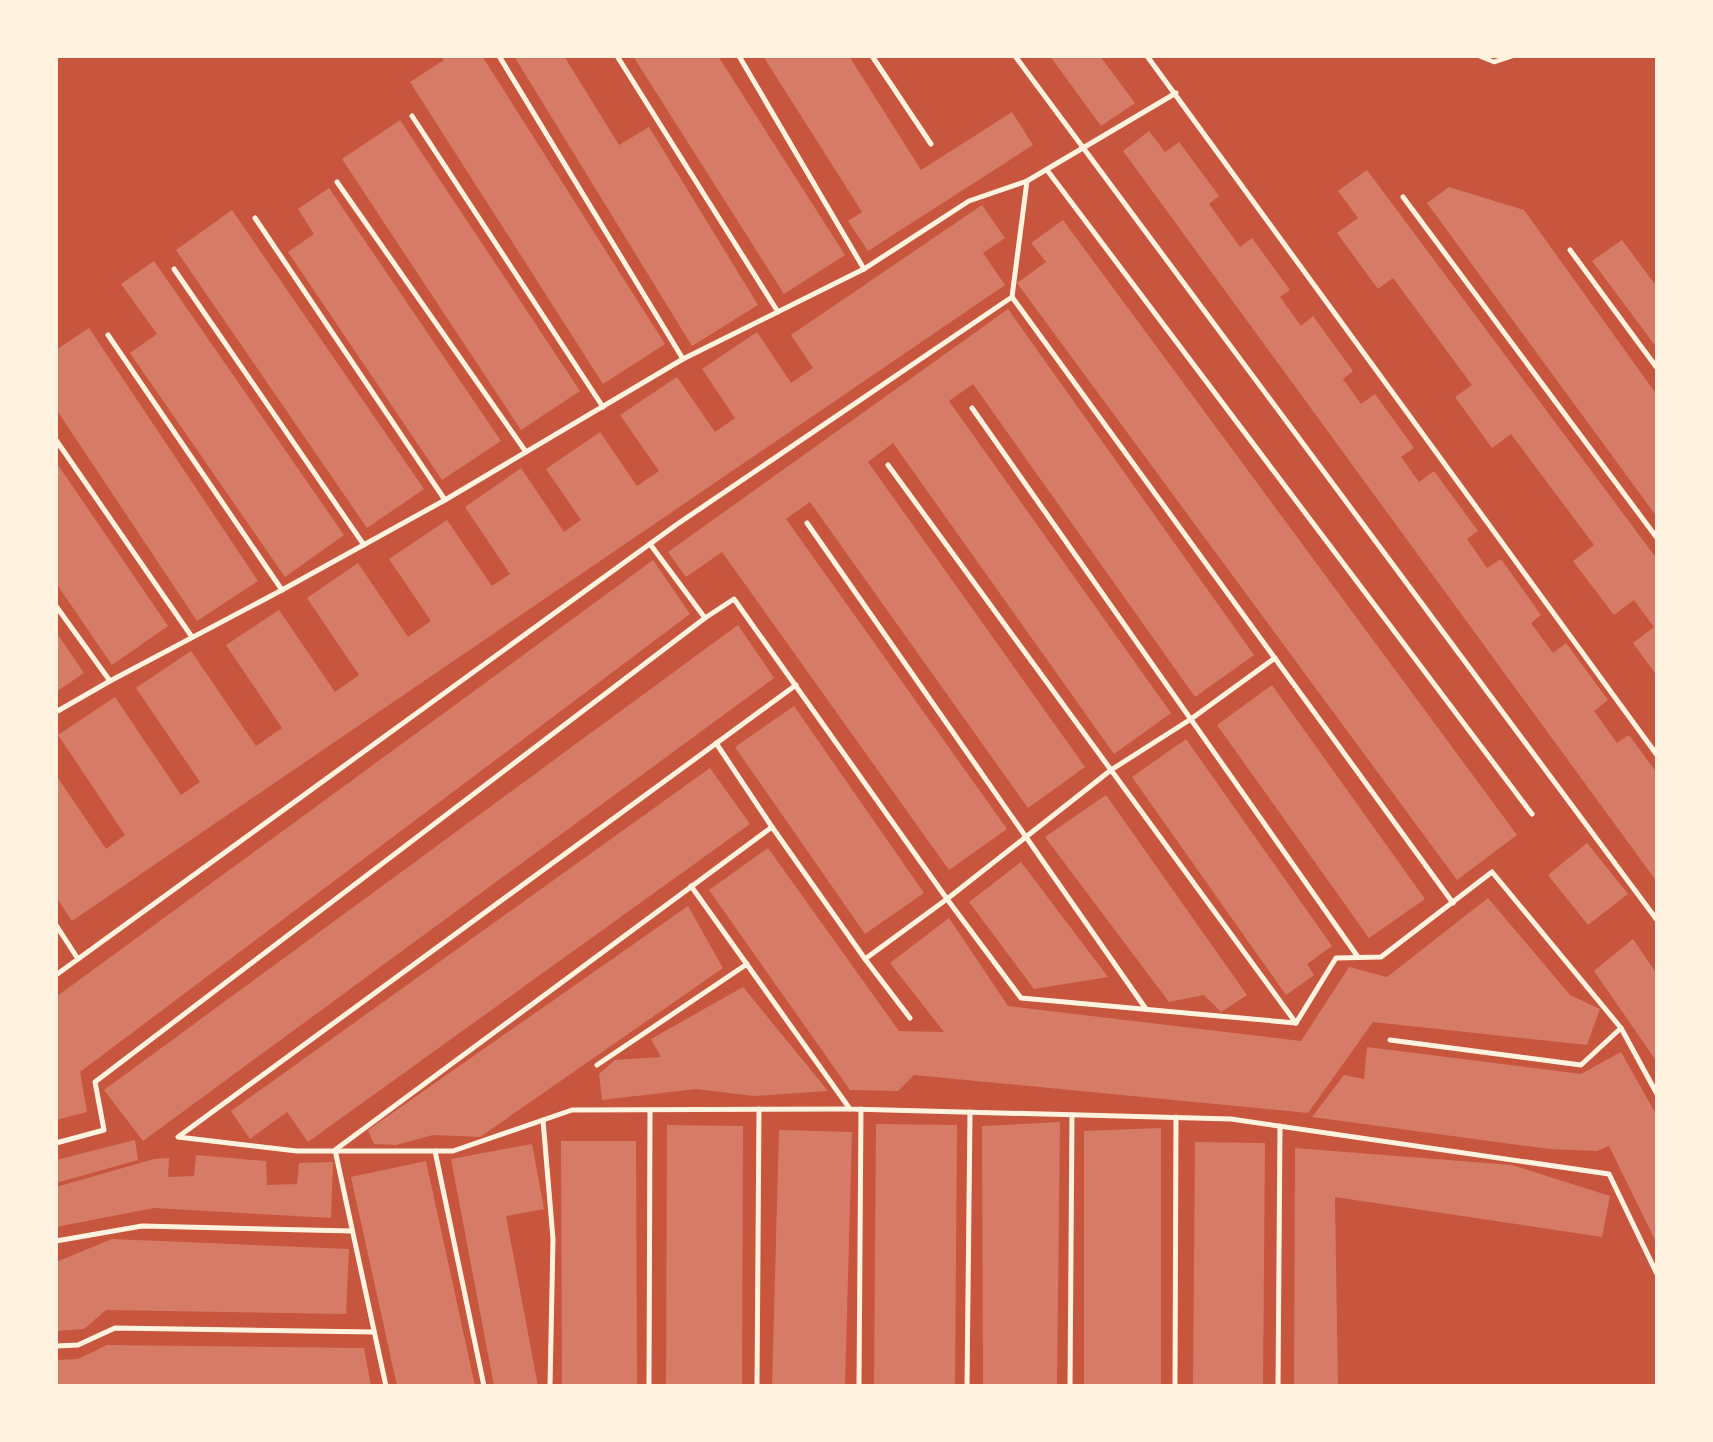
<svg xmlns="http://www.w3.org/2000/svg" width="1713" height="1442" font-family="'PT Sans',sans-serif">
	<rect width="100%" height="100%" fill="#c8553d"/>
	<g fill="#d67c66">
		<path d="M442,56H482L665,344L603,384L410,82L444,60Z"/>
		<path d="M514,56H564L619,145L649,127L758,305L692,346Z"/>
		<path d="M633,56H718L845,255L784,294Z"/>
		<path d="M763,56H849L921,170L1012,112L1033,145L868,251L848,221L862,212Z"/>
		<path d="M1050,56H1100L1135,103L1101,126Z"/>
		<path d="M400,120L580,391L521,430L342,159Z"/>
		<path d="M1149,131L1165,152L1179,142L1219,196L1209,204L1240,247L1252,238L1290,290L1280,297L1301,326L1313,316L1353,371L1343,379L1361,404L1375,394L1414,448L1401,457L1419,482L1434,471L1478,531L1467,539L1487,568L1501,559L1541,615L1531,623L1553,653L1566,643L1608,700L1594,711L1617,743L1629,735L1657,773V882L1123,151Z"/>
		<path d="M1367,170L1657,559V676L1633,643L1654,627L1634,600L1614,615L1573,561L1594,545L1511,434L1492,448L1455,397L1472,385L1393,278L1378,289L1337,233L1358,218L1338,191Z"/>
		<path d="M1449,187L1524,210L1657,395V517L1427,203Z"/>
		<path d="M329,188L501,441L442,480L288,252L314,234L298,209Z"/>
		<path d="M982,205L1005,238L983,253L1005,285L72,921L56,897V775L106,849L125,835L58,735L115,697L181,795L200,782L136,688L191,651L256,746L282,728L226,645L279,610L335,692L359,675L307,598L358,563L408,637L431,621L389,559L447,520L492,586L510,574L465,507L521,468L564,532L581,520L546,469L600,432L637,486L659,471L620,415L677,377L715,432L735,418L702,369L757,332L791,383L813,368L791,335Z"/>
		<path d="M232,210L424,489L367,528L176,250Z"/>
		<path d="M1063,220L1517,835L1457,880L1017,283L1046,262L1031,243Z"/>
		<path d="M1622,240L1654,283L1657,281V348L1592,261Z"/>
		<path d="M154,261L344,535L285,577L130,353L157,334L121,284Z"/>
		<path d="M1008,309L1254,655L1195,697L973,384L949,401L1171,713L1114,754L893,443L868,462L1085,767L1028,808L810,502L786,519L1007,829L949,870L722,552L686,577L668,552Z"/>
		<path d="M89,328L258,581L197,621L56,409V350Z"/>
		<path d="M56,462L168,626L112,665L56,583Z"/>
		<path d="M653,560L690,614L80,1072L87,1112L56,1120V997Z"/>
		<path d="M738,625L774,678L143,1141L104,1090Z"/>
		<path d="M56,632L84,673L56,692Z"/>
		<path d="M1272,685L1425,899L1369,938L1217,725Z"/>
		<path d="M794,706L924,893L865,934L735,747Z"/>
		<path d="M1186,739L1332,946L1307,964L1314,975L1286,995L1132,777Z"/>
		<path d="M710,768L750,824L308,1142L287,1112L250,1139L231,1111Z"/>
		<path d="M1106,795L1247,995L1221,1012L1204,995L1169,1002L1045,837Z"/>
		<path d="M1587,843L1628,894L1588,925L1548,875Z"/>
		<path d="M768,848L899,1031L944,1032L890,963L949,918L1008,1006L1301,1041L1349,967L1387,977L1488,898L1570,995L1600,1009L1587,1045L1373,1022L1308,1113L914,1075L898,1091L850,1090L709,890Z"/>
		<path d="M1021,862L1108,977L1034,989L969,902Z"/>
		<path d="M688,906L723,968L480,1137L433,1135L396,1145L374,1144L368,1130Z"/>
		<path d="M1633,939L1657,974V1062L1594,971Z"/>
		<path d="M743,987L828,1091L754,1096L696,1089L602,1100L599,1074L615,1060L661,1057L651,1039Z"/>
		<path d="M1367,1047L1581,1074L1621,1052L1657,1116V1244L1609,1146L1597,1151L1549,1149L1312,1117L1344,1075L1364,1079Z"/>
		<path d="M1060,1122L1057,1386H983L982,1126Z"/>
		<path d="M876,1124L957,1125L955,1386H874Z"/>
		<path d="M667,1125L743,1126L742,1386H666Z"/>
		<path d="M1161,1128V1386H1084V1131Z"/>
		<path d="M779,1130L852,1132L845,1386H772Z"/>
		<path d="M135,1140L138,1160L56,1183V1160Z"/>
		<path d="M561,1141H636L637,1386H562Z"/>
		<path d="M1195,1142L1265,1143L1263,1386H1193Z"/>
		<path d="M532,1144L544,1209L506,1216L538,1386H494L451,1159Z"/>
		<path d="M1295,1148L1512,1165L1610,1196L1602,1237L1335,1197L1338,1386H1294Z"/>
		<path d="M196,1155L266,1161L267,1185L297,1184L299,1163L333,1162L331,1218L154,1208L56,1227V1187L154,1159L169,1158L168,1177L194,1176Z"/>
		<path d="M426,1161L475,1386H397L351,1177Z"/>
		<path d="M112,1239L349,1249L346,1314L106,1310L84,1329L56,1331V1262Z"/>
		<path d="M107,1345L364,1348L371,1386H56V1360L78,1359Z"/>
	</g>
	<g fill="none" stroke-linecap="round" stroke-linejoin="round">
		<path stroke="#fff3e0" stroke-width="4.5" d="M1479,56L1494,62L1512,56"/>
		<g stroke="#fff3e0" stroke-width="5">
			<path d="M499,56L683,359"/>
			<path d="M617,56L778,312"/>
			<path d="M739,56L864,269L969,201L1027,181"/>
			<path d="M872,56L931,144"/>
			<path d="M1015,56L1657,920"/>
			<path d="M1147,56L1657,755"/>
			<path d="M412,116L603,407"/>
			<path d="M1047,170L1532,814"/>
			<path d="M337,182L526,452"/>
			<path d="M1403,197L1657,538"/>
			<path d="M255,218L445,500"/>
			<path d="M1570,250L1657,368"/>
			<path d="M174,269L364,545"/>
			<path d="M1012,297L1453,903"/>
			<path d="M108,335L282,590"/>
			<path d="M972,408L1358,957"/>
			<path d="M56,440L192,637"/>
			<path d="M888,465L1296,1023"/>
			<path d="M807,523L1146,1009"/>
			<path d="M650,544L705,618L734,599L947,899L1111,770L1191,719L1275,658"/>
			<path d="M56,606L110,681"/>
			<path d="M796,685L178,1137L297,1151H453L572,1110L850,1109"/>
			<path d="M56,712L110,681L282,590L445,500L683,359L864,269"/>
			<path d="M716,743L772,827"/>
			<path d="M691,886L850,1109L1231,1119L1609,1174L1657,1274"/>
			<path d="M56,925L78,959"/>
			<path d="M865,959L910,1018"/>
			<path d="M56,975L676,525L1012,297L1027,181L1176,93"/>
			<path d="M1390,1040L1581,1065L1621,1028L1657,1094"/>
			<path d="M597,1065L747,964"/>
			<path d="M543,1120L553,1239L550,1386"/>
			<path d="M56,1143L104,1130L95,1082L705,618"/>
			<path d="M435,1151L484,1386"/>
			<path d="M56,1241L142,1226L352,1231"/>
			<path d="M56,1346L78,1345L115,1328L374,1332"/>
			<path d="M386,1386L335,1150L772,827L865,959L947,899L1021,998L1296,1023L1336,958L1381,957L1492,872L1621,1028"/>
			<path d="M649,1386L650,1110"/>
			<path d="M757,1386L759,1109"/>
			<path d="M859,1386L861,1109"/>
			<path d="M967,1386L970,1112"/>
			<path d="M1070,1386L1072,1115"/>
			<path d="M1175,1386L1176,1117"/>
			<path d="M1278,1386L1280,1126"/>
		</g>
	</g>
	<rect width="1713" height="1442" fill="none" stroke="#fff3e0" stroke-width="116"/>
</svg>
